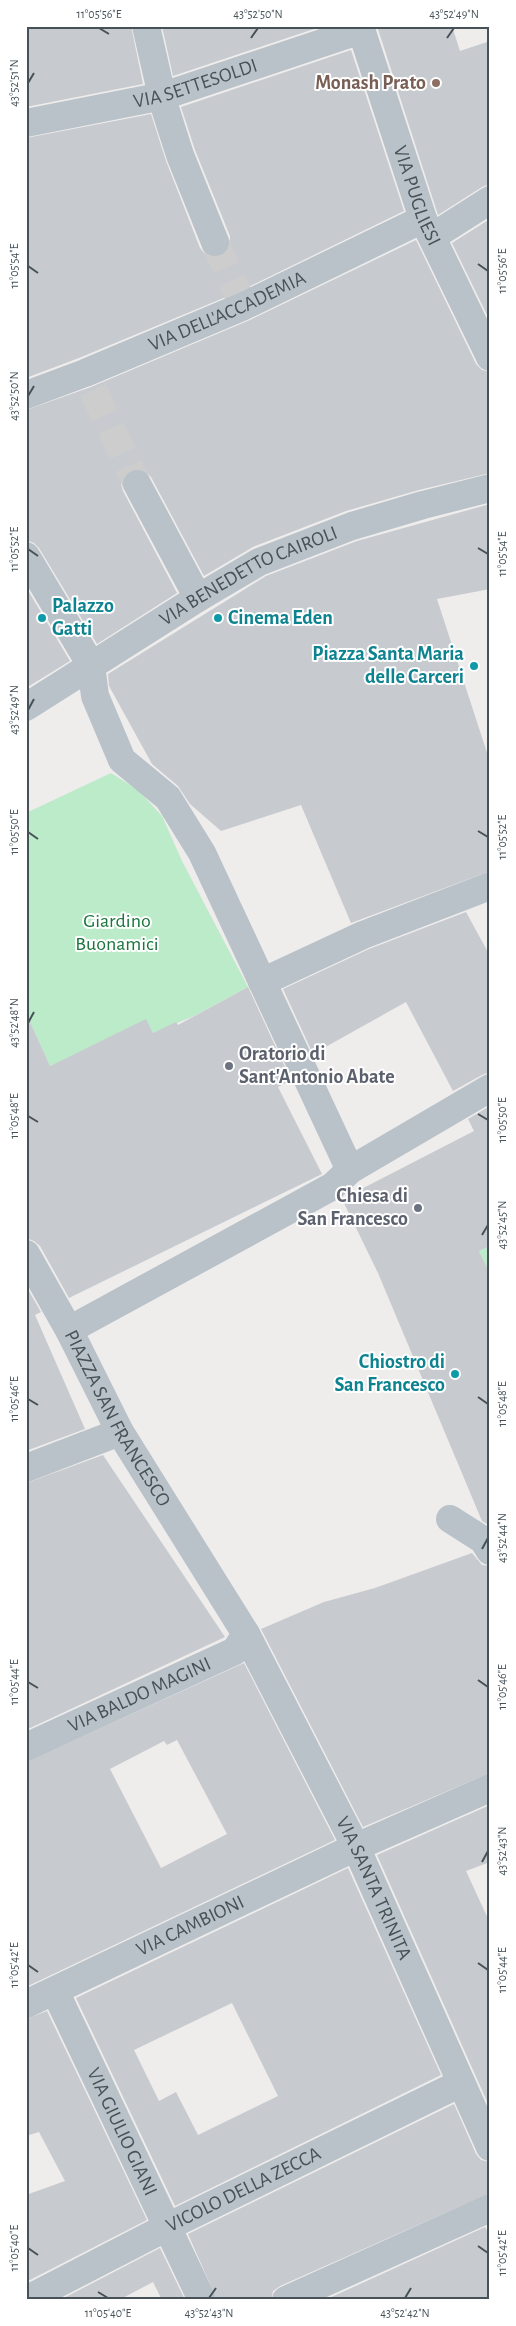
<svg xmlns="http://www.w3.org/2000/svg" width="516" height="2326" font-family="'Alegreya Sans',sans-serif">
	<rect width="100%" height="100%" fill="#efecec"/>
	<g fill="#bcebc9">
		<path d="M111,773L138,790L162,816L182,861L248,987L194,1016L153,1033L146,1020L50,1066L26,1013V813Z"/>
		<path d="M490,1246V1273L479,1251Z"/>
	</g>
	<g fill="#c7cacf" fill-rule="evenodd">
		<path d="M26,26H131L143,84L26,107Z"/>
		<path d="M162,26H323L173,76Z"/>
		<path d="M377,26H452L460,51L490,41V184L482,187L438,215Z"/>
		<path d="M351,50L404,211L238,292L79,358L26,378V138L151,114L166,161L200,248L206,255L213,257H220L228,251L230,244V236L195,150L181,107Z"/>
		<path d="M490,219V321L452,243Z"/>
		<path d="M416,240L476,364L482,370L490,372V473L419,490L346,511L253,547L204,576L151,477L145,471L138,468L130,470L124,476L121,484L123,491L177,593L97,644L39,548L34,543L26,540V410L91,387L250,320Z"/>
		<path d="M490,504V589L437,599L490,762V871L351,923L301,805L221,831L190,804L178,786L152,764L109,686L108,674L266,576L357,541Z"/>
		<path d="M26,587L70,661L26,688Z"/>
		<path d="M466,912L490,956V1072L482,1075L453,1091L406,1002L313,1054L283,989L369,949Z"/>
		<path d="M248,987L291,1080L278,1087L322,1174L69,1298L40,1246L34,1241L26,1238V1013L50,1066L146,1019L153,1033L176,1022L178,1025Z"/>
		<path d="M490,1106V1246L479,1251L490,1273V1526L482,1521L378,1273L342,1199L474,1131L468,1119Z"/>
		<path d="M26,1286L41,1312L35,1315L85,1429L26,1451Z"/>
		<path d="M103,1455L225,1637L26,1730V1483Z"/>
		<path d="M472,1553L482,1565L490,1566V1773L363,1827L261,1629L324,1602L375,1588Z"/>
		<path d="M244,1663L335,1840L26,1987V1762ZM177,1740L227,1834L161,1868L110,1769L164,1741L167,1745Z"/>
		<path d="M490,1805V1862L466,1871L490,1923V2108L377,1855Z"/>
		<path d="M348,1868L441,2075L175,2206L76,1998ZM232,2003L278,2096L198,2135L176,2092L159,2101L134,2050Z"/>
		<path d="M47,2011L147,2220L26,2282V2195L65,2181L39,2132L26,2136V2019Z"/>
		<path d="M454,2104L476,2154L481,2160L490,2162V2193L280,2286L273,2291L271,2300H217L188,2234Z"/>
		<path d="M485,2227L490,2236V2300H325Z"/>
		<path d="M160,2248L185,2300H162L153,2282L119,2300H60Z"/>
	</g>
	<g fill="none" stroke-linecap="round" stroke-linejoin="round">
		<g stroke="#cdcdce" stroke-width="28" stroke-dasharray="28 14" stroke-linecap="butt">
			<path d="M215,242L239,296"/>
			<path d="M93,390L137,484"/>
		</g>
		<g stroke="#b8c2c8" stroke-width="28">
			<path d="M146,26L164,105L180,155L215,242"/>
			<path id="s1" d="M360,26L423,219L490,357"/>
			<path id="s2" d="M26,123L163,96L361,30"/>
			<path d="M432,237L490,200"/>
			<path id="s3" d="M26,395L85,373L244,306L423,219"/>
			<path d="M137,484L198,598"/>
			<path d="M26,556L91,665L95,696L122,760L168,798L202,853L350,1170"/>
			<path id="s4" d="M26,707L198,598L259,562L352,526L423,505L490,488"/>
			<path d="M262,982L363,935L490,886"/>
			<path id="s5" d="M26,1254L69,1330L120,1432L246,1634L356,1847L490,2147"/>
			<path d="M69,1330L333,1186L350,1170L490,1088"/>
			<path d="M26,1468L120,1432"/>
			<path d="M450,1519L483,1540L490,1551"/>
			<path id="s6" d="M26,1747L235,1651L246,1634"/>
			<path id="s7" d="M55,1991L202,2300"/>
			<path id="s8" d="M26,2004L356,1847L490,1788"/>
			<path id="s9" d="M26,2300L169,2226L461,2083"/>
			<path d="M286,2300L490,2208"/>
		</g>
	</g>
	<path fill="none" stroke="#465258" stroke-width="2" d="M99,28L109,34M251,38L258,28M447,38L454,28M28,83L34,73M478,264L488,271M28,266L38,273M28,396L34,386M478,548L488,554M28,549L38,556M28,710L34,699M478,831L488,837M28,832L38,839M28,1023L34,1012M478,1114L488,1120M28,1116L38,1122M482,1235L488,1225M478,1397L488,1404M28,1399L38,1405M482,1549L488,1538M478,1680L488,1687M28,1682L38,1688M482,1862L488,1851M478,1963L488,1970M28,1965L38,1972M478,2246L488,2253M28,2248L38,2255M98,2292L108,2298M209,2298L216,2288M405,2298L411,2288"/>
	<circle fill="#8d6e63" stroke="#fff" stroke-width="2" cx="436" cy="83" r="5"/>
	<g fill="#0f9aa8" stroke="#fff" stroke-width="2">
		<circle cx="42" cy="618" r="5"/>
		<circle cx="218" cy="618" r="5"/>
		<circle cx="474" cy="666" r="5"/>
		<circle cx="455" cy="1374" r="5"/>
	</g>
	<g fill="#6b7280" stroke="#fff" stroke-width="2">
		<circle cx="229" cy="1066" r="5"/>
		<circle cx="418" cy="1208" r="5"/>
	</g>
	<g text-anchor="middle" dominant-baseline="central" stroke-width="4" stroke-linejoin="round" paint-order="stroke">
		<g font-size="20" fill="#465258" stroke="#fff">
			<text stroke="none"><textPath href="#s2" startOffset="174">VIA SETTESOLDI</textPath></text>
			<text stroke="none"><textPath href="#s1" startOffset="179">VIA PUGLIESI</textPath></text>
			<text stroke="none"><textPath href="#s3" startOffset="218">VIA DELL'ACCADEMIA</textPath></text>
			<text stroke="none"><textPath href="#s4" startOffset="259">VIA BENEDETTO CAIROLI</textPath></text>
			<text stroke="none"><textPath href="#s5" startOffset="188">PIAZZA SAN FRANCESCO</textPath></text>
			<text stroke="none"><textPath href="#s6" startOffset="125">VIA BALDO MAGINI</textPath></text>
			<text stroke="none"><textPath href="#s5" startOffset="724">VIA SANTA TRINITA</textPath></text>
			<text stroke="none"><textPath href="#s8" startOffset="182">VIA CAMBIONI</textPath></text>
			<text stroke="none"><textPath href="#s7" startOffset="156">VIA GIULIO GIANI</textPath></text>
			<text stroke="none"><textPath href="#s9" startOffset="244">VICOLO DELLA ZECCA</textPath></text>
		</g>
		<g font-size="20" font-weight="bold" fill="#785e54" stroke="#fff" text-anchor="end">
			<text x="426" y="83">Monash Prato</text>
		</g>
		<g font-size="20" font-weight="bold" fill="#0d838f" stroke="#fff" text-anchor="start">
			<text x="52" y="606">Palazzo<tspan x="52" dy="23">Gatti</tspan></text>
			<text x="228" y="618">Cinema Eden</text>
			<text x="464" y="654" text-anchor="end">Piazza Santa Maria<tspan x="464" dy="23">delle Carceri</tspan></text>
			<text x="445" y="1362" text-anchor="end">Chiostro di<tspan x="445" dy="23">San Francesco</tspan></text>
		</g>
		<g font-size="20" fill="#1c743e" stroke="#fff">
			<text x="117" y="921">Giardino<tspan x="117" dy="23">Buonamici</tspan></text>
		</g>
		<g font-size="20" font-weight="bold" fill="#5b616d" stroke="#fff" text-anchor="start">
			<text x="239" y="1054">Oratorio di<tspan x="239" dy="23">Sant'Antonio Abate</tspan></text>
			<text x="408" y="1196" text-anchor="end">Chiesa di<tspan x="408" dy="23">San Francesco</tspan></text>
		</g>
	</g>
	<rect width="516" height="2326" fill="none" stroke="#ffffff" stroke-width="55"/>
	<rect x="28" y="28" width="460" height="2270" fill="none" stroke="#465258" stroke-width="2"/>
	<g font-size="12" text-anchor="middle" fill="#465258">
		<text x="99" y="18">11°05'56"E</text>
		<text x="258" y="18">43°52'50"N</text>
		<text x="454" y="18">43°52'49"N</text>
		<text transform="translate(14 83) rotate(-90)" y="4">43°52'51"N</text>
		<text transform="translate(14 266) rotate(-90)" y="4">11°05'54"E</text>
		<text transform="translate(502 271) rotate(-90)" y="4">11°05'56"E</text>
		<text transform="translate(14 396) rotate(-90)" y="4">43°52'50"N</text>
		<text transform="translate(14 549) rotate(-90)" y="4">11°05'52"E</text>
		<text transform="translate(502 554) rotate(-90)" y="4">11°05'54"E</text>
		<text transform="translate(14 710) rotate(-90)" y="4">43°52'49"N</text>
		<text transform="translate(14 832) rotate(-90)" y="4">11°05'50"E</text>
		<text transform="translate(502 837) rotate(-90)" y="4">11°05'52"E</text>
		<text transform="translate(14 1023) rotate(-90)" y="4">43°52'48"N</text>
		<text transform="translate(14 1116) rotate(-90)" y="4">11°05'48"E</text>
		<text transform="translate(502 1120) rotate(-90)" y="4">11°05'50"E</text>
		<text transform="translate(502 1225) rotate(-90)" y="4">43°52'45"N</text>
		<text transform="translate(14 1399) rotate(-90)" y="4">11°05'46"E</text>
		<text transform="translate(502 1404) rotate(-90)" y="4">11°05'48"E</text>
		<text transform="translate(502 1538) rotate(-90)" y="4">43°52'44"N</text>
		<text transform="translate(14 1682) rotate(-90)" y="4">11°05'44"E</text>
		<text transform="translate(502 1687) rotate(-90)" y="4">11°05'46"E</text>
		<text transform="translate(502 1851) rotate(-90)" y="4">43°52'43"N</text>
		<text transform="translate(14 1965) rotate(-90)" y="4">11°05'42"E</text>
		<text transform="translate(502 1970) rotate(-90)" y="4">11°05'44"E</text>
		<text transform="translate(14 2248) rotate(-90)" y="4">11°05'40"E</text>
		<text transform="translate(502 2253) rotate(-90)" y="4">11°05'42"E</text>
		<text x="108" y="2317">11°05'40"E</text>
		<text x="209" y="2317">43°52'43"N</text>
		<text x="405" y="2317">43°52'42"N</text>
	</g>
</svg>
